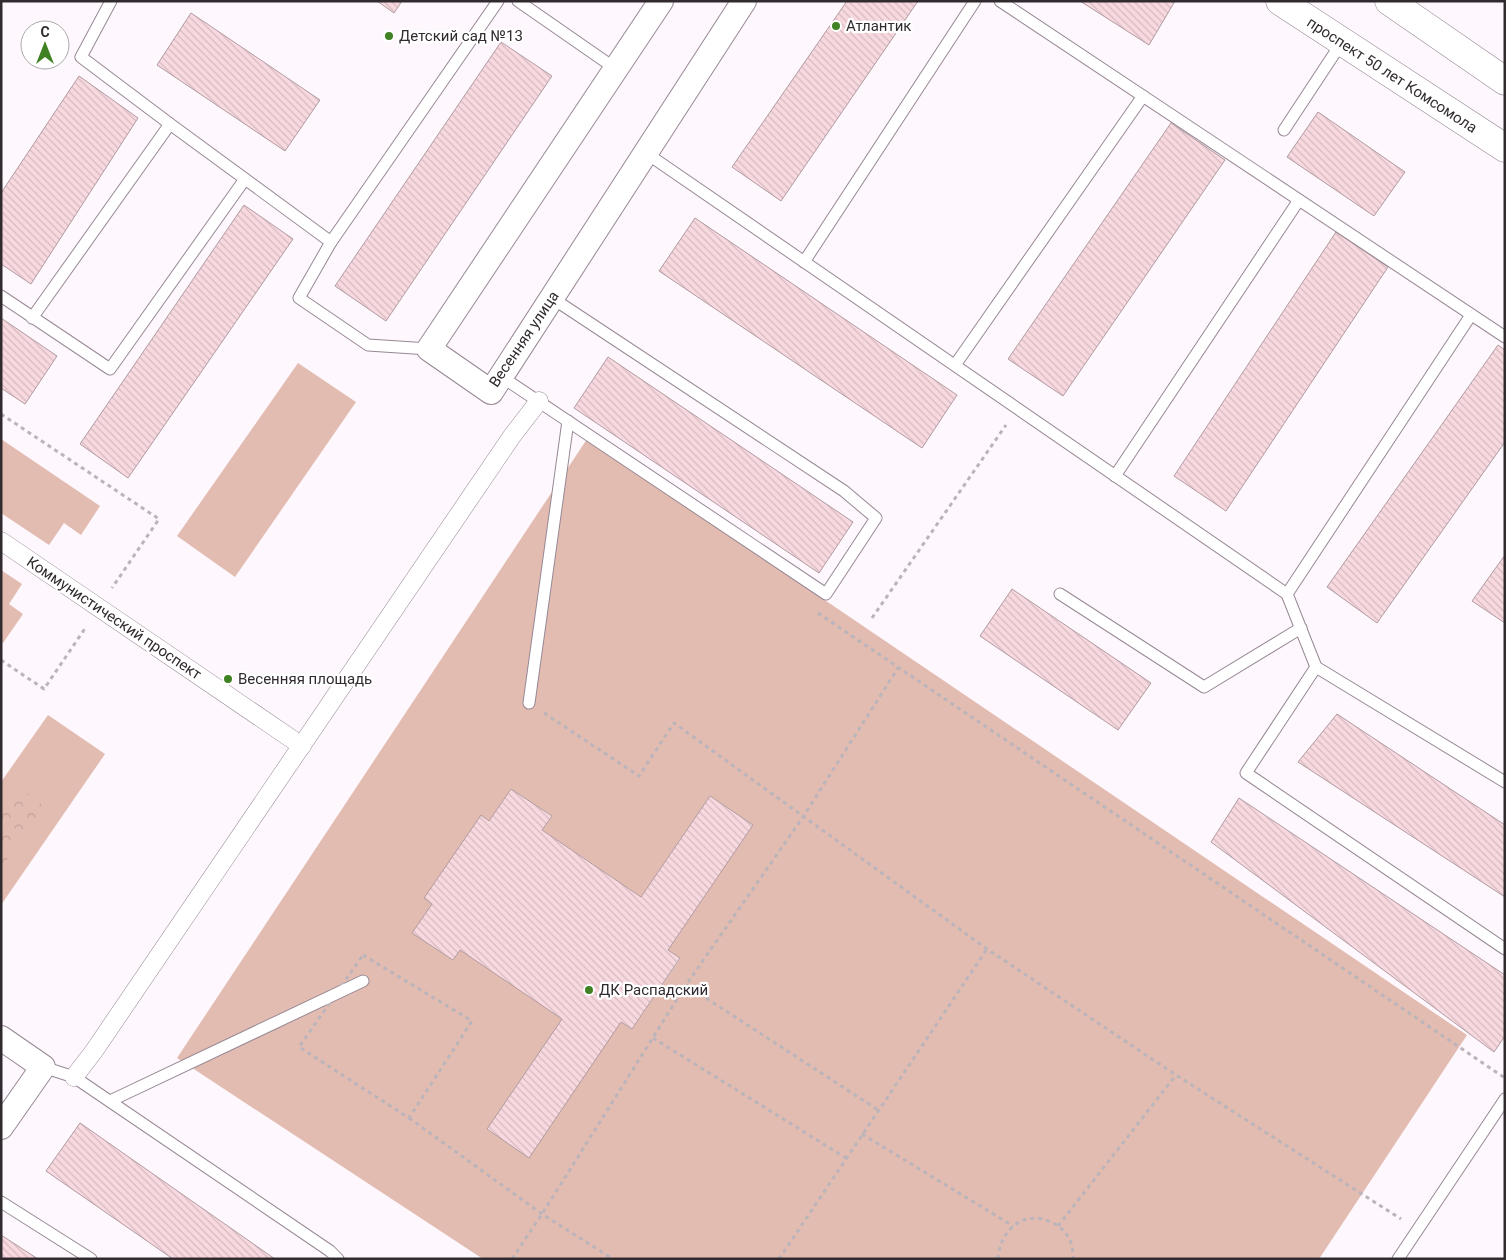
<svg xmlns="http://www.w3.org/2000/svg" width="1506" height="1260" font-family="Roboto,sans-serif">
	<defs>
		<pattern id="park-crowns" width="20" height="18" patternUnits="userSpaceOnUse" patternTransform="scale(1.25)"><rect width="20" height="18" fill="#e3bcb1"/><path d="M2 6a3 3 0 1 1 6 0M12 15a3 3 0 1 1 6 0" fill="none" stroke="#c3a299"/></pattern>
		<pattern id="building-back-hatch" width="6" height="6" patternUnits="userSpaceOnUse" patternTransform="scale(1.25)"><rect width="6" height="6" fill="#f8d9e0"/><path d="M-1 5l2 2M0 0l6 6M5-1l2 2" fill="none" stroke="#d5bac0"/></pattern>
	</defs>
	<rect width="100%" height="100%" fill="#fef7fd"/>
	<g fill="#e3bcb1" fill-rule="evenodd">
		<path d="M298,363L356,402L235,577L177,536Z"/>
		<path d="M1,439L100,506L81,535L64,523L49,545L1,513Z"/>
		<path d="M587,439L1467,1035L1319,1259H483L177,1058ZM511,789L552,816L542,830L641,897L710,796L753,825L668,950L680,959L632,1029L621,1022L460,950L453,960L413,933L432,904L425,898L481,816L489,821Z"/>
		<path d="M1,570L22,584L9,604L23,614L3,643L1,641Z"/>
		<path d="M48,715L105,754L1,905V782Z"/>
	</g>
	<path fill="url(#park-crowns)" d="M21,789L45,807L1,868V816Z"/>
	<g fill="url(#building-back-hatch)" stroke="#b09ba0">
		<path d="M377,1H402L394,13Z"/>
		<path d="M847,1H918L781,201L732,167Z"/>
		<path d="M1080,1H1175L1149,45Z"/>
		<path d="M191,13L320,100L285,151L157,65Z"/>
		<path d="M501,42L552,76L386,321L335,286Z"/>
		<path d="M79,76L138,118L31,284L1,264V193Z"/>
		<path d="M1318,112L1405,172L1374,216L1287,157Z"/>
		<path d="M1171,123L1225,160L1063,396L1008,359Z"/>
		<path d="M244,205L293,239L128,478L80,444Z"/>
		<path d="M695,218L957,395L922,448L659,271Z"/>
		<path d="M1336,232L1388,267L1226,511L1174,476Z"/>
		<path d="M1,318L57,356L25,404L1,388Z"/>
		<path d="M1498,345L1505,350V442L1377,623L1327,587Z"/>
		<path d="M608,357L853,522L819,573L574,408Z"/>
		<path d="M1505,555V623L1472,601Z"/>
		<path d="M1012,589L1151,683L1118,730L980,636Z"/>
		<path d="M1337,714L1505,825V897L1298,762Z"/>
		<path d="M511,789L552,816L542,830L641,897L710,796L753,825L668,950L680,958L632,1029L621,1022L529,1158L487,1129L562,1019L460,950L453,960L412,933L432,904L424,898L481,815L489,821Z"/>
		<path d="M1239,798L1505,975V1036L1494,1052L1211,842Z"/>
		<path d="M80,1123L275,1259H173L46,1171Z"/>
		<path d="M1,1235L38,1259H1Z"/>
	</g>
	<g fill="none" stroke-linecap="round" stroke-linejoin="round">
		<g stroke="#978895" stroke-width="13">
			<g id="service">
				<path d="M111,1L81,57L170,124"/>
				<path d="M518,1L616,69"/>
				<path d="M1000,1L1505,337"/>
				<path d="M1284,130L1342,42"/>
				<path d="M646,153L1287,594L1316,667L1505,782"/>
				<path d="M331,242L299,298L368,345L429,349"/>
				<path d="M804,262L975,1"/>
				<path d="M1,296L110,369L245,179"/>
				<path d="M32,318L170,124L331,242L498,1"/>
				<path d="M955,365L1143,96"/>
				<path d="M502,377L826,594L876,518L844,491L552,298"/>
				<path d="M1115,476L1299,200"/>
				<path d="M1060,594L1204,687L1301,628"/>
				<path d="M1287,594L1471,315"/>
				<path d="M1316,667L1246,773L1505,949"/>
				<path d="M529,703L568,421"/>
				<path d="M43,1067L74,1077L330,1251L338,1259"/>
				<path d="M110,1101L363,981"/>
				<path d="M1,1202L91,1259"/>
				<path d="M1398,1259L1505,1099"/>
			</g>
		</g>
		<g stroke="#978895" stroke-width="19">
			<g id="pedestrian">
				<path d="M1,541L302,746"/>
				<path d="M74,1077L94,1051L512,436L539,401"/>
			</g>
		</g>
		<g stroke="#978895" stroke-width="26">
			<g id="minor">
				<path d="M661,1L429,349L491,392L744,1"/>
				<path d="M1,1038L43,1067L1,1127"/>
			</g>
		</g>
		<g stroke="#978895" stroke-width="29">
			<g id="secondary">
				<path d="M1280,1L1505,148"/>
				<path d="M1389,1L1505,81"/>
			</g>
		</g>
		<g stroke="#bbb4ba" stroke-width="3" stroke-dasharray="4 4" stroke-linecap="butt">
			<path d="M1,414L159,519L112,588"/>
			<path d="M818,613L1505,1078"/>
			<path d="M872,618L1006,425"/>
			<path d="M1,660L44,689L86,627"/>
			<path d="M544,713L639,776L674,723L987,949L1176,1075L1401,1219"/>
			<path d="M363,955L472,1021L409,1118L299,1047Z"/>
			<path d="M686,985L878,1110"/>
			<path d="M653,1038L846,1158"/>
			<path d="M409,1118L542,1214L613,1259"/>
			<path d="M862,1134L1013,1226"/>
			<path d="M1058,1226L1176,1075"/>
			<path d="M512,1259L542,1214L686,985L803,817L898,668"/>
			<path d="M779,1259L987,949"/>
			<path d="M998,1259C1000,1230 1024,1208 1053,1223C1061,1227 1068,1234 1071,1243C1073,1248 1073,1254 1073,1259"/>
		</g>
		<use href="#service" stroke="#fff" stroke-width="11"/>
		<use href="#pedestrian" stroke="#fff" stroke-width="18"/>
		<use href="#minor" stroke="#fff" stroke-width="24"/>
		<use href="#secondary" stroke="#fff" stroke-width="28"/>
	</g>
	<g fill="#3f8123" stroke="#fff" stroke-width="2">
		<circle cx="836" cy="26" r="5"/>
		<circle cx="389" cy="36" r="5"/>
		<circle cx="228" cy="679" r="5"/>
		<circle cx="589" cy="990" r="5"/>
	</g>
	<g text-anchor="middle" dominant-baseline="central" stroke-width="4.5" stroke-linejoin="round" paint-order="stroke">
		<g font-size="15" fill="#312b30" stroke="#fff" text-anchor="start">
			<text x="846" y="26">Атлантик</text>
			<text x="399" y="36">Детский сад №13</text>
			<text x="238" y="679">Весенняя площадь</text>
			<text x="599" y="990">ДК Распадский</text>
		</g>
		<g font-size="15" fill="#312b30" stroke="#fff">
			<text transform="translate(1392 75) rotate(33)">проспект 50 лет Комсомола</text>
			<text transform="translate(524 339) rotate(-56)">Весенняя улица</text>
			<text transform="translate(114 618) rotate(34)">Коммунистический проспект</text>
		</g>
	</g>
	<rect width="1506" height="1260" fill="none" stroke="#312b30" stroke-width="5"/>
	<g transform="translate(45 45)"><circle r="24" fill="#ffffff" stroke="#adaaac"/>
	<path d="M0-4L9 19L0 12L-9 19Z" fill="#3f8123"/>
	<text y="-8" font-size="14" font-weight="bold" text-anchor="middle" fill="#312b30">С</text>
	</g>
</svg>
